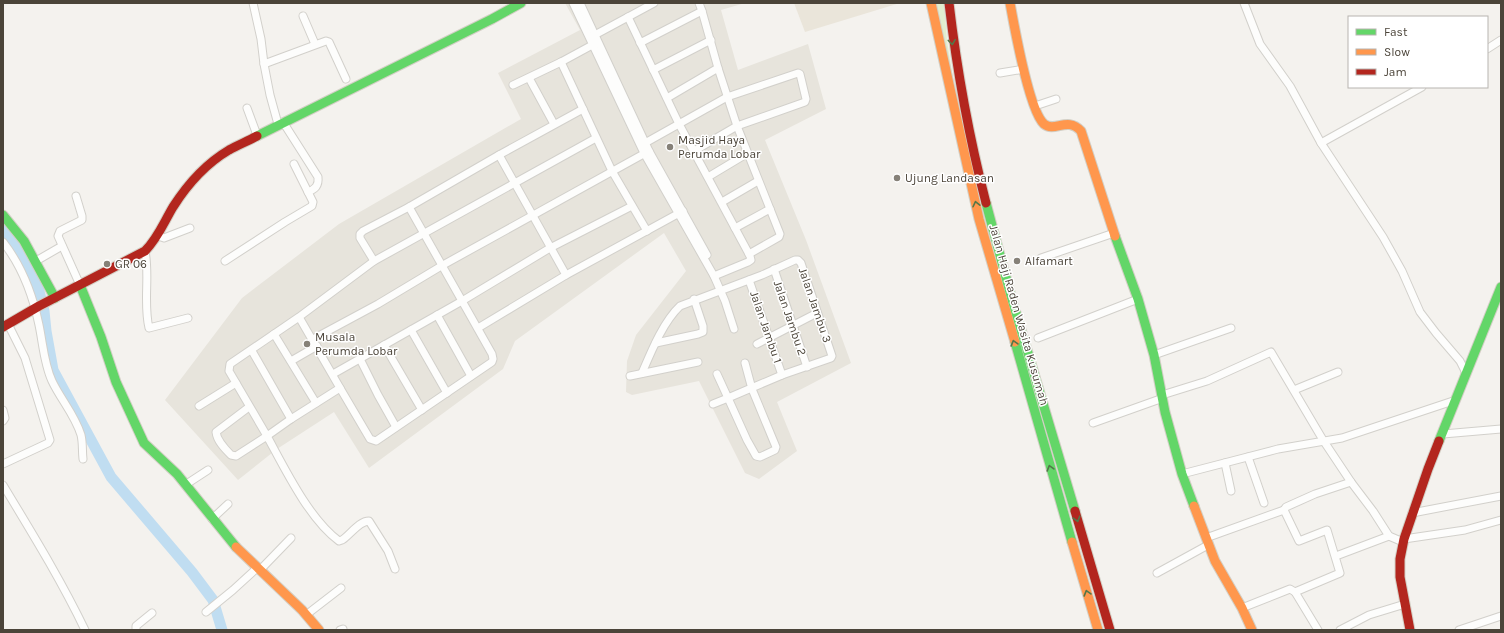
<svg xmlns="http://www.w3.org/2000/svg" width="1504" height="633" font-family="Karla,sans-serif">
	<rect width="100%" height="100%" fill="#f4f2ee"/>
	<path fill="#e7e4dc" d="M565,3H745L721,10L738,70L808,44L826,109L765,140L806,240L851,363L777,402L797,451L759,479L745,473L699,381L632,395L626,392L627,361L636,335L686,271L664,233L515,341L503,369L369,468L334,412L277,449L238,480L165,400L242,298L339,224L521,119L498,73L580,30Z"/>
	<path fill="#eae5da" d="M794,3H900L805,32Z"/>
	<path fill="#e1eecf" d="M933,3H944L947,41L954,84Z"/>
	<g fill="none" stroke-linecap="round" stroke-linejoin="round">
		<path stroke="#c0ddf1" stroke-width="11" d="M3,229L29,266L38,287L44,311L46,331L53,370L111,477L192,572L213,600L222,630"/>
		<g stroke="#d2d0cb" stroke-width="9">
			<g id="street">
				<path d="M253,3L261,39L264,64L270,95L278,124"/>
				<path d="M573,3L644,153L714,276L725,301L734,329"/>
				<path d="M580,3L649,151L707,255"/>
				<path d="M699,3L702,11L718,68L737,126L780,234L779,237L749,254"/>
				<path d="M1244,3L1260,44L1290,86L1321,143L1383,237L1402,271L1420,312L1436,333L1460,361L1466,373"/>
				<path d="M303,16L315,44"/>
				<path d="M628,17L679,124L750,256L751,260L748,262L714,276"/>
				<path d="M591,37L654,3"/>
				<path d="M640,43L702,11"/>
				<path d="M1487,49L1501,40"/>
				<path d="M561,62L612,171L647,231"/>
				<path d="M264,64L326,41L329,42L346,79"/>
				<path d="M653,70L711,40"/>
				<path d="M1000,73L1024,69"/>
				<path d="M529,78L554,124"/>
				<path d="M513,85L561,62L596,43"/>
				<path d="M667,98L718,68"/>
				<path d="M1035,106L1056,99"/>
				<path d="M247,108L257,135"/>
				<path d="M283,122L318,177C319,186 315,189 308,192"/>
				<path d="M645,143L727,97L798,73L800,74L806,99L805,102L737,126L694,151"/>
				<path d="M1321,143L1422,87"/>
				<path d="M499,155L566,275"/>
				<path d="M708,177L748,153"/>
				<path d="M76,196L82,216V220L60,231L58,236L80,285"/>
				<path d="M722,202L758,181"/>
				<path d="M735,228L770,209"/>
				<path d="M158,236L164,238L190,228"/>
				<path d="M3,242C21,265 33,296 39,325C43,344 44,364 52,381C61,400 75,415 81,435C83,443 82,451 83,459"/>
				<path d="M145,251C150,276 143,303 149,328L188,318"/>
				<path d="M1041,258L1114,233"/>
				<path d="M36,261L62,246"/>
				<path d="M225,261L285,222L312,206L313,202L294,164"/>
				<path d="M374,261L360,238V234L363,231L409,207L499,155L583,109"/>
				<path d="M774,269L807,367"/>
				<path d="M749,280L782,375"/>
				<path d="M437,315L471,376"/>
				<path d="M299,317L340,388L291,419L267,436L229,371L230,364L299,317L374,261L596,138"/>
				<path d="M478,328L566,275L683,211"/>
				<path d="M411,330L447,393"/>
				<path d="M274,334L316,403"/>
				<path d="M1038,338L1138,299"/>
				<path d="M313,339L378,304L443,265L649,151"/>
				<path d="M656,343L698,334L703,332V326L694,299"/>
				<path d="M757,344L817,313"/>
				<path d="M384,345L422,410"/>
				<path d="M252,351L291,419"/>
				<path d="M1154,355L1231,328"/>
				<path d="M360,359L378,395L396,427"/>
				<path d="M291,361L317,346"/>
				<path d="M642,373C651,352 663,322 680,306L762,275L795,260H798L801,263L832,356L831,358L782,375L728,398L747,440L756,456L760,457L775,450L776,447L752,389L745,363"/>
				<path d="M333,374L462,301L550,248L632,206"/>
				<path d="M630,376L698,362"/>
				<path d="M340,388L370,439L376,441L492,362L493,359L492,354L409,207"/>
				<path d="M1294,390L1338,372"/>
				<path d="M1162,395L1207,381L1271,352L1323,440L1351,482L1373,511L1389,536L1403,542"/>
				<path d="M713,404L728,398L717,374"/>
				<path d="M199,406L236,383"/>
				<path d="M249,407L216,432C217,441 225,449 231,455L236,456L267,436C285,469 309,519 339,541L342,540C350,535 359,521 369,521L388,551L395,569"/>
				<path d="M3,410L5,418L3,421"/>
				<path d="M1093,423L1163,398"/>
				<path d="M1443,434L1501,429"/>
				<path d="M1248,457L1264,503"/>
				<path d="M1225,463L1231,491"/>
				<path d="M3,464L48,443L50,440L25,358L8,324"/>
				<path d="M1182,474L1278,449L1342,438L1456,400"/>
				<path d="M3,485C32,533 61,580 85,630"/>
				<path d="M185,485L208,470"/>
				<path d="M1412,513L1501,496"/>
				<path d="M212,519L228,504"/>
				<path d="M1206,538L1284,510"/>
				<path d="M1404,539L1465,530L1501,520"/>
				<path d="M1336,556L1389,536"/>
				<path d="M260,570L291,538"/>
				<path d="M1157,573L1208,545"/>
				<path d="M1295,592L1318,630"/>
				<path d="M1242,608L1290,589L1295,592L1340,573L1327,530L1299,541L1284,510L1286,507L1315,494L1351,482"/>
				<path d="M206,612L233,590L257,568"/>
				<path d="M306,615L341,588"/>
				<path d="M136,630V626L152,613"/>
				<path d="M340,630L343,629"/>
				<path d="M1340,630L1369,615L1405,604"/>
				<path d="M1459,630L1501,616"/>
			</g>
		</g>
		<g stroke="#d3cfc5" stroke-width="11">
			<g id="fast">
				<path d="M257,136L492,19L521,3"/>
				<path d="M986,203L1011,296L1075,511"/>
				<path d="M3,215L24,241L55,298"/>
				<path d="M1115,236L1138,299L1154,355L1165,412L1182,474L1194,506"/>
				<path d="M80,285L101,337L116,382L144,443L177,474L236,547"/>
				<path d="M1015,342L1072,542"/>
				<path d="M1439,441L1501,287"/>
			</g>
		</g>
		<g stroke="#d3cfc5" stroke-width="11">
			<g id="slow">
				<path d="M931,3L979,219L1015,342"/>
				<path d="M1010,3C1014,25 1029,111 1044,124C1055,133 1067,116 1081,131L1115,236"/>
				<path d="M1194,506L1215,561L1242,608L1252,630"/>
				<path d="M1072,542L1098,630"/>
				<path d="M236,547L302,610L319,630"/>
			</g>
		</g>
		<g stroke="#d3cfc5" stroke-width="11">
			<g id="jam">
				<path d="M949,3C957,71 969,137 986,203"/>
				<path d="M3,327L39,306L145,251C158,238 164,222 173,207C187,185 207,163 229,150C238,145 248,141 257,136"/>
				<path d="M1075,511L1110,630"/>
				<path d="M1410,630L1400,577V559L1404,539L1428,469L1439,441"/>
			</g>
		</g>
		<use href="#street" stroke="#fdfdfc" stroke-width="7"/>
		<use href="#fast" stroke="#63d668" stroke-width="9"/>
		<use href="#slow" stroke="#ff974d" stroke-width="9"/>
		<use href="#jam" stroke="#b3261e" stroke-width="9"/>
	</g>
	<defs><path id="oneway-chevron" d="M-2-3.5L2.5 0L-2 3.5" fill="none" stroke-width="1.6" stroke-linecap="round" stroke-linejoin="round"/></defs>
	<g stroke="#537749">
		<use href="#oneway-chevron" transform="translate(952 42) rotate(83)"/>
		<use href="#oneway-chevron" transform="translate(976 204) rotate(-103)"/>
		<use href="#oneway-chevron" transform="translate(1014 343) rotate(-106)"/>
		<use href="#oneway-chevron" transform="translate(1050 468) rotate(-106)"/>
		<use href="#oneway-chevron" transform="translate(1077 519) rotate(74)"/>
		<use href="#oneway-chevron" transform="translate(1087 593) rotate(-106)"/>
	</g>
	<g fill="#868178" stroke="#fff" stroke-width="1.5">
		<circle cx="670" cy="147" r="4"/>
		<circle cx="897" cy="178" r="4"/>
		<circle cx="1017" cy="261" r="4"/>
		<circle cx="107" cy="264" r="4"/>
		<circle cx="307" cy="344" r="4"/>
	</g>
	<g text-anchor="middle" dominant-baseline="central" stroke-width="3" stroke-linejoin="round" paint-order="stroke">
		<g font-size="12" fill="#4b4439" stroke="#fff" text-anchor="start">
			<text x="678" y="140">Masjid Haya<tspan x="678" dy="14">Perumda Lobar</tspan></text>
			<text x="905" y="178">Ujung Landasan</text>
			<text x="1025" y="261">Alfamart</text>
			<text x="115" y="264">GR 06</text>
			<text x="315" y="337">Musala<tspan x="315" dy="14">Perumda Lobar</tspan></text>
		</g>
		<g font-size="12" fill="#4b4439" stroke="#fff">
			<text transform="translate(815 305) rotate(71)">Jalan Jambu 3</text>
			<text transform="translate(1019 315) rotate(74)">Jalan Haji Raden Wasita Kusumah</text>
			<text transform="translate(790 318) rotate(71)">Jalan Jambu 2</text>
			<text transform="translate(766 327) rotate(71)">Jalan Jambu 1</text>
		</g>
	</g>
	<rect width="1504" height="633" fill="none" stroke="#4b4439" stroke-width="8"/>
	<rect x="1348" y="16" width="140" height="72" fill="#ffffff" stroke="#b7b4b0"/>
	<rect x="1356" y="29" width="20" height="6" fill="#63d668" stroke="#b7b4b0"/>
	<text x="1384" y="36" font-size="12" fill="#4b4439">Fast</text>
	<rect x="1356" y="49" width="20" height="6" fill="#ff974d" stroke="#b7b4b0"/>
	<text x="1384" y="56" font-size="12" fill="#4b4439">Slow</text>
	<rect x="1356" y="69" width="20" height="6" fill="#b3261e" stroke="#b7b4b0"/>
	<text x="1384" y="76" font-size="12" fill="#4b4439">Jam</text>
</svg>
